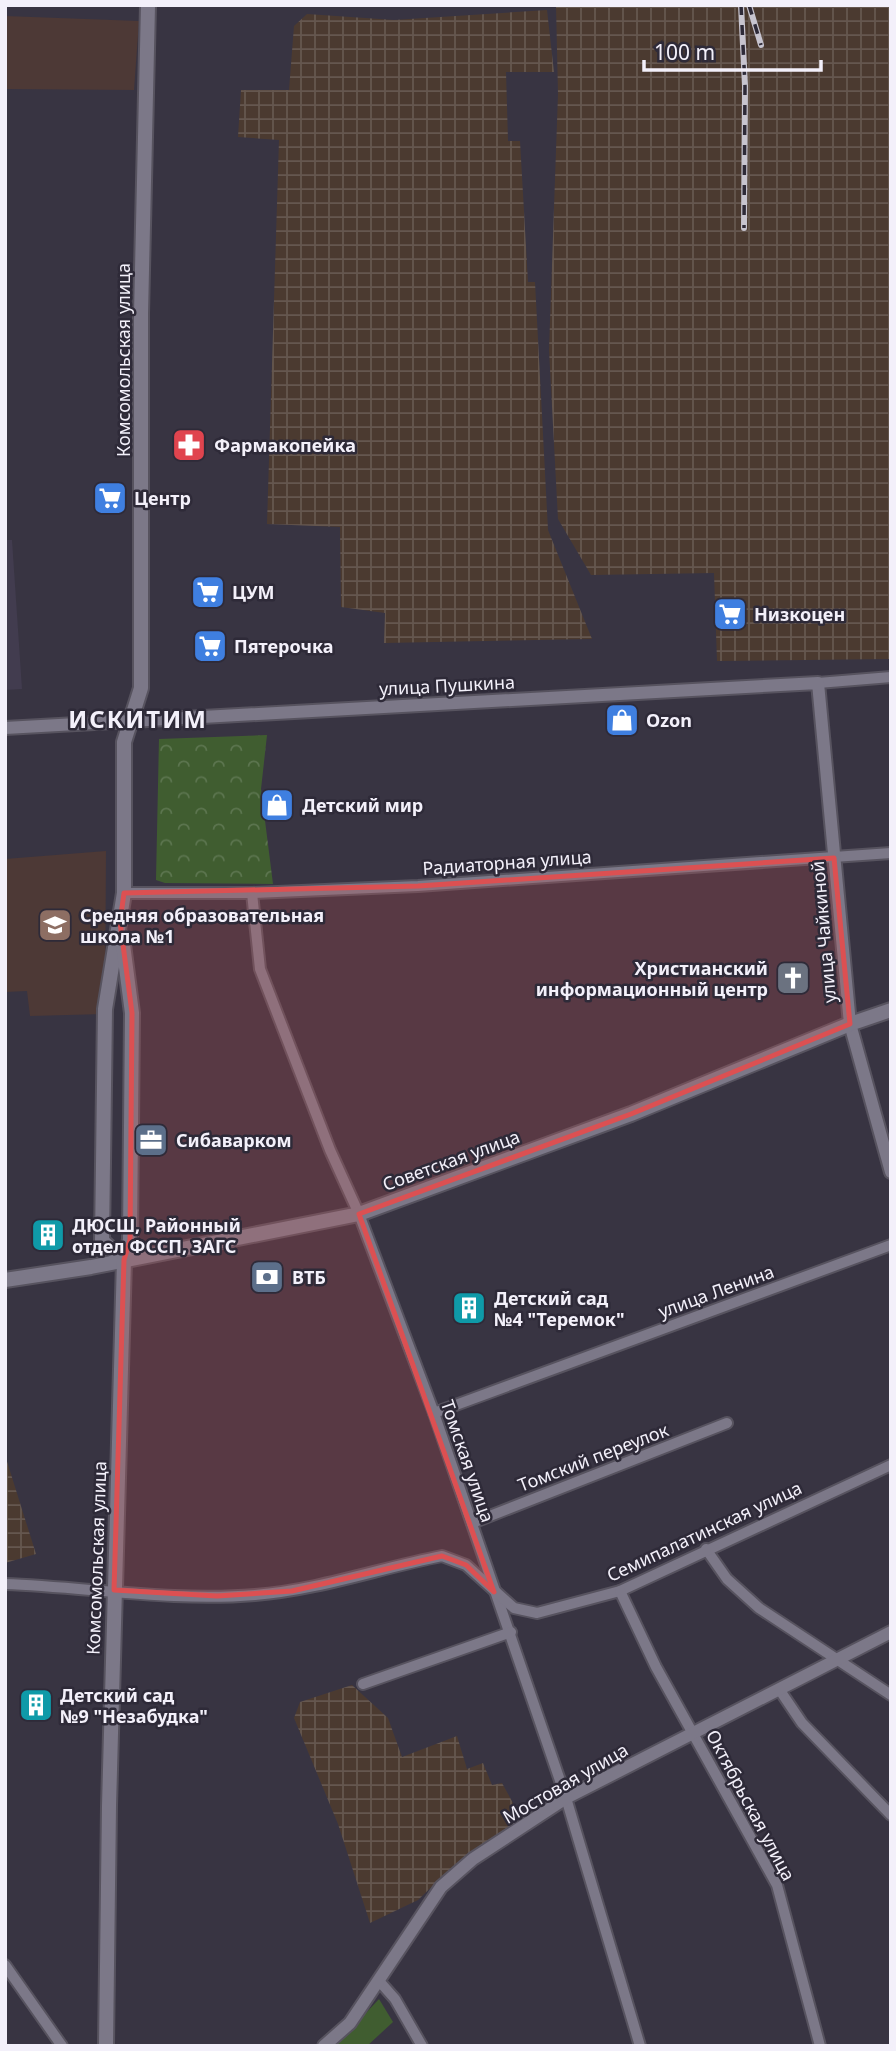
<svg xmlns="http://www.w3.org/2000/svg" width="896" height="2051" font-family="'Noto Sans',sans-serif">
	<defs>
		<pattern id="industrial-grid" width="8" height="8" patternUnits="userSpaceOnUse" patternTransform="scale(1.75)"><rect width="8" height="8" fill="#4b3a30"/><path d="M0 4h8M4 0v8" fill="none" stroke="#65574f"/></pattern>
		<pattern id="park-crowns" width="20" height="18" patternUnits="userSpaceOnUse" patternTransform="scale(1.75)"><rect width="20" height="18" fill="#405d30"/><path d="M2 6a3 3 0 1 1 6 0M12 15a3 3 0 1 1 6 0" fill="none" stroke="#5c754f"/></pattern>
	</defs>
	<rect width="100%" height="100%" fill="#383442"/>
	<path fill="#423c4f" d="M5,540H12L22,689L5,690Z"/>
	<g fill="url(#industrial-grid)">
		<path d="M556,5H891V659L717,661L714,573L591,575L558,519L549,350L558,94Z"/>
		<path d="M547,10L554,72H506L508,141H520L528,282H535L548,530L592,639L384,643L385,613L341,607L340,527L267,524L279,140L238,137L241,90H289L294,26L307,14L394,20Z"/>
		<path d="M5,1455L36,1554L5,1563Z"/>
		<path d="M352,1685L388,1718L402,1757L457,1736L467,1769L483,1763L492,1785L502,1783L519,1814L515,1825L448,1871L418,1900L370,1923L338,1824L294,1718L300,1702Z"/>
	</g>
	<g fill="#4d3936">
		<path d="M5,16L139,21L134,90L5,89Z"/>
		<path d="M106,851L105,1014L30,1016L27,991L5,992V859Z"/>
	</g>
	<path fill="#405d30" d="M379,1999L393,2022L367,2046H335Z"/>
	<path fill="url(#park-crowns)" d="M267,735L261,789L273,884L165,883L156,880L159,739Z"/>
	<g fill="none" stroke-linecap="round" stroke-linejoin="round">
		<g stroke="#57535f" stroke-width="14">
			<g id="minor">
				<path d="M818,683L891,677"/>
				<path d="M124,893H252L418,886L891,853"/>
				<path d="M252,893L260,969L330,1150L359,1214L434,1413L566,1798L640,2046"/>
				<path d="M434,1413L891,1245"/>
				<path d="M472,1523L727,1423"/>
				<path d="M706,1549L727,1579L759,1608L891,1695"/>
				<path d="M5,1584C88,1587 172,1602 255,1595C319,1590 380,1568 442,1556L466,1565L514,1608L537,1613L620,1591L891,1465"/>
				<path d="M620,1591L656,1667L777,1885L820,2046"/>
				<path d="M363,1684L511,1632"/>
				<path d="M779,1689L802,1723L891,1815"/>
				<path d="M5,1965L62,2046"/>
				<path d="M380,1982L395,1999L422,2046"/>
			</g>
		</g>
		<g stroke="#57535f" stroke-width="16">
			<g id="tertiary">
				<path d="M5,728L818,683L850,1024L891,1172"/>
				<path d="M324,2046L350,2023L441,1887L473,1859L566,1798L891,1632"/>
			</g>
		</g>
		<g stroke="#57535f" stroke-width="18">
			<g id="secondary">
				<path d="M124,1260L102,1241L105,1009L124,893V742L141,688V314L148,5"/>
				<path d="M5,1280L91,1267L359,1214L631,1114L850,1024L891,1010"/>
				<path d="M106,2046L109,1806L124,1260L130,1240L132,1013L122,937"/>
			</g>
		</g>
		<use href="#minor" stroke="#7c7888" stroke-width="10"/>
		<use href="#tertiary" stroke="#7c7888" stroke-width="12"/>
		<use href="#secondary" stroke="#7c7888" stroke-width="14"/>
		<g stroke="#c7c4cf" stroke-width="6">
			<g id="rail">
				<path d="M741,5L745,86L744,228"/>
				<path d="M749,5L761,45"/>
			</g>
		</g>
		<use href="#rail" stroke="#2e2a38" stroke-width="3.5" stroke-dasharray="10" stroke-linecap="butt"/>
	</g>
	<path fill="#dc5052" fill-opacity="0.2" stroke="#dc5052" stroke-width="5" stroke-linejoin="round" d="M834,858L850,1024L631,1114L359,1214L494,1592L466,1565L442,1556L292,1591L217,1596L114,1590L124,1260L130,1240L132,1013L120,922L124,893L418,886Z"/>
	<defs>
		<g id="pharmacy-square" transform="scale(1.75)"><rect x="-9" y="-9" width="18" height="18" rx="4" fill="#e0444e" stroke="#2e2a38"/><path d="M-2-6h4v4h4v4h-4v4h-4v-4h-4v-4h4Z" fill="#fff"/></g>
		<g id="supermarket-square" transform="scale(1.75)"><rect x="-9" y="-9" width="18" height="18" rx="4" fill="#3f7fe0" stroke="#2e2a38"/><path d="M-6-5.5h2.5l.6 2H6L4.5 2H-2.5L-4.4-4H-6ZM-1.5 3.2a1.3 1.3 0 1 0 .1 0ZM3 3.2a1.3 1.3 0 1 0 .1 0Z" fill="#fff"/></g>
		<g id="shop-square" transform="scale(1.75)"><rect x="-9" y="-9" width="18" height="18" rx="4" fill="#3f7fe0" stroke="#2e2a38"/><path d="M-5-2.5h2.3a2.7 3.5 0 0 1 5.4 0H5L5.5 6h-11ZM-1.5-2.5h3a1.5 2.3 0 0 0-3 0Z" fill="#fff"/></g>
		<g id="school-square" transform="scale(1.75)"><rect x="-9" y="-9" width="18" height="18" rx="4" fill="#8d6e63" stroke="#2e2a38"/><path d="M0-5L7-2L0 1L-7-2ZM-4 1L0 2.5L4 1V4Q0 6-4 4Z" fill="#fff"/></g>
		<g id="church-square" transform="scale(1.75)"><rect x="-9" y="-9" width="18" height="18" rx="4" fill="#6b7280" stroke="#2e2a38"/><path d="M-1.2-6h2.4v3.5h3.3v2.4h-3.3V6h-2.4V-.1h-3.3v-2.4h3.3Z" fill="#fff"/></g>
		<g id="office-square" transform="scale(1.75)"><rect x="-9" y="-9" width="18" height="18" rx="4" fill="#5c6f8a" stroke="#2e2a38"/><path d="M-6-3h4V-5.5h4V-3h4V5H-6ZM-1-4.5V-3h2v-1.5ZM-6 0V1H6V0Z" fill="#fff"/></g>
		<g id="building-square" transform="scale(1.75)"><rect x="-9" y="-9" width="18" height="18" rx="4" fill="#0f9aa8" stroke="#2e2a38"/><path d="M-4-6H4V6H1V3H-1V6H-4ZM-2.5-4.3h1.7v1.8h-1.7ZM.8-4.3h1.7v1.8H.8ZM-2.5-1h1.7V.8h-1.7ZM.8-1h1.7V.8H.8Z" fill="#fff"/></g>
		<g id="bank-square" transform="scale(1.75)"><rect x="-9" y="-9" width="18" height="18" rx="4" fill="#5c6f8a" stroke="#2e2a38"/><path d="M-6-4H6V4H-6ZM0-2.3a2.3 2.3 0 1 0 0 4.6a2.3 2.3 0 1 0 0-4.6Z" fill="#fff"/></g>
	</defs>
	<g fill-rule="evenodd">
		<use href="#pharmacy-square" x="189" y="445"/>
		<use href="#supermarket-square" x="110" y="498"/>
		<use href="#supermarket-square" x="208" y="592"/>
		<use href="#supermarket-square" x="730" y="614"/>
		<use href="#supermarket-square" x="210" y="646"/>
		<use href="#shop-square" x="622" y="720"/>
		<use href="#shop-square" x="277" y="805"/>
		<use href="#school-square" x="55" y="925"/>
		<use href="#church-square" x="793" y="978"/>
		<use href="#office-square" x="151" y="1140"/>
		<use href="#building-square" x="48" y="1235"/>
		<use href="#bank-square" x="267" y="1277"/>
		<use href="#building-square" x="469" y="1308"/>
		<use href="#building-square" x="36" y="1705"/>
	</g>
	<g text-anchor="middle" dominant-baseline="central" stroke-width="5" stroke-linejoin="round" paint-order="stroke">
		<g font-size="18" fill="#f3f0fa" stroke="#2e2a38">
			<text transform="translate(123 360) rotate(-90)">Комсомольская улица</text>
			<text transform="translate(447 685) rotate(-3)">улица Пушкина</text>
			<text transform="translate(507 862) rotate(-4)">Радиаторная улица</text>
			<text transform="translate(823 932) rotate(-95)">улица Чайкиной</text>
			<text transform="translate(451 1160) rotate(-20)">Советская улица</text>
			<text transform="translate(716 1291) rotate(-20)">улица Ленина</text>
			<text transform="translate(593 1457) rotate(-21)">Томский переулок</text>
			<text transform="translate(468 1461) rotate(71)">Томская улица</text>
			<text transform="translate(704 1531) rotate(-25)">Семипалатинская улица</text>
			<text transform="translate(96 1558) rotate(-88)">Комсомольская улица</text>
			<text transform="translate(565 1783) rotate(-30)">Мостовая улица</text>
			<text transform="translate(751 1805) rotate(62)">Октябрьская улица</text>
		</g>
		<g font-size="18" font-weight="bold" fill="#f3f0fa" stroke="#2e2a38" text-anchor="start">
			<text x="214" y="445">Фармакопейка</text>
			<text x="134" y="498">Центр</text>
			<text x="232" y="592">ЦУМ</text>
			<text x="754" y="614">Низкоцен</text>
			<text x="234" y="646">Пятерочка</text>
			<text x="646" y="720">Ozon</text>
			<text x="302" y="805">Детский мир</text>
			<text x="80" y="915">Средняя образовательная<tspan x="80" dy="21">школа №1</tspan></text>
			<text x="768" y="968" text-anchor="end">Христианский<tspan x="768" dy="21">информационный центр</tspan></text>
			<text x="176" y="1140">Сибаварком</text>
			<text x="72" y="1225">ДЮСШ, Районный<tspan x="72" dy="21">отдел ФССП, ЗАГС</tspan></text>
			<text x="292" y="1277">ВТБ</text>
			<text x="494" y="1298">Детский сад<tspan x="494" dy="21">№4 "Теремок"</tspan></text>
			<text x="60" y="1695">Детский сад<tspan x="60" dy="21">№9 "Незабудка"</tspan></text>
		</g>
		<g font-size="24" font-weight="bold" letter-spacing="2" fill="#f3f0fa" stroke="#2e2a38">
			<text x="138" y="718">ИСКИТИМ</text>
		</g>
	</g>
	<rect width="896" height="2051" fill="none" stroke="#f3f0fa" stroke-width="14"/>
	<path d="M644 60v10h177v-10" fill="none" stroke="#f3f0fa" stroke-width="3.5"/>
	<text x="654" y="60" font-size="21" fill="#f3f0fa" stroke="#2e2a38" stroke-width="5" paint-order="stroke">100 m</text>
</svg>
